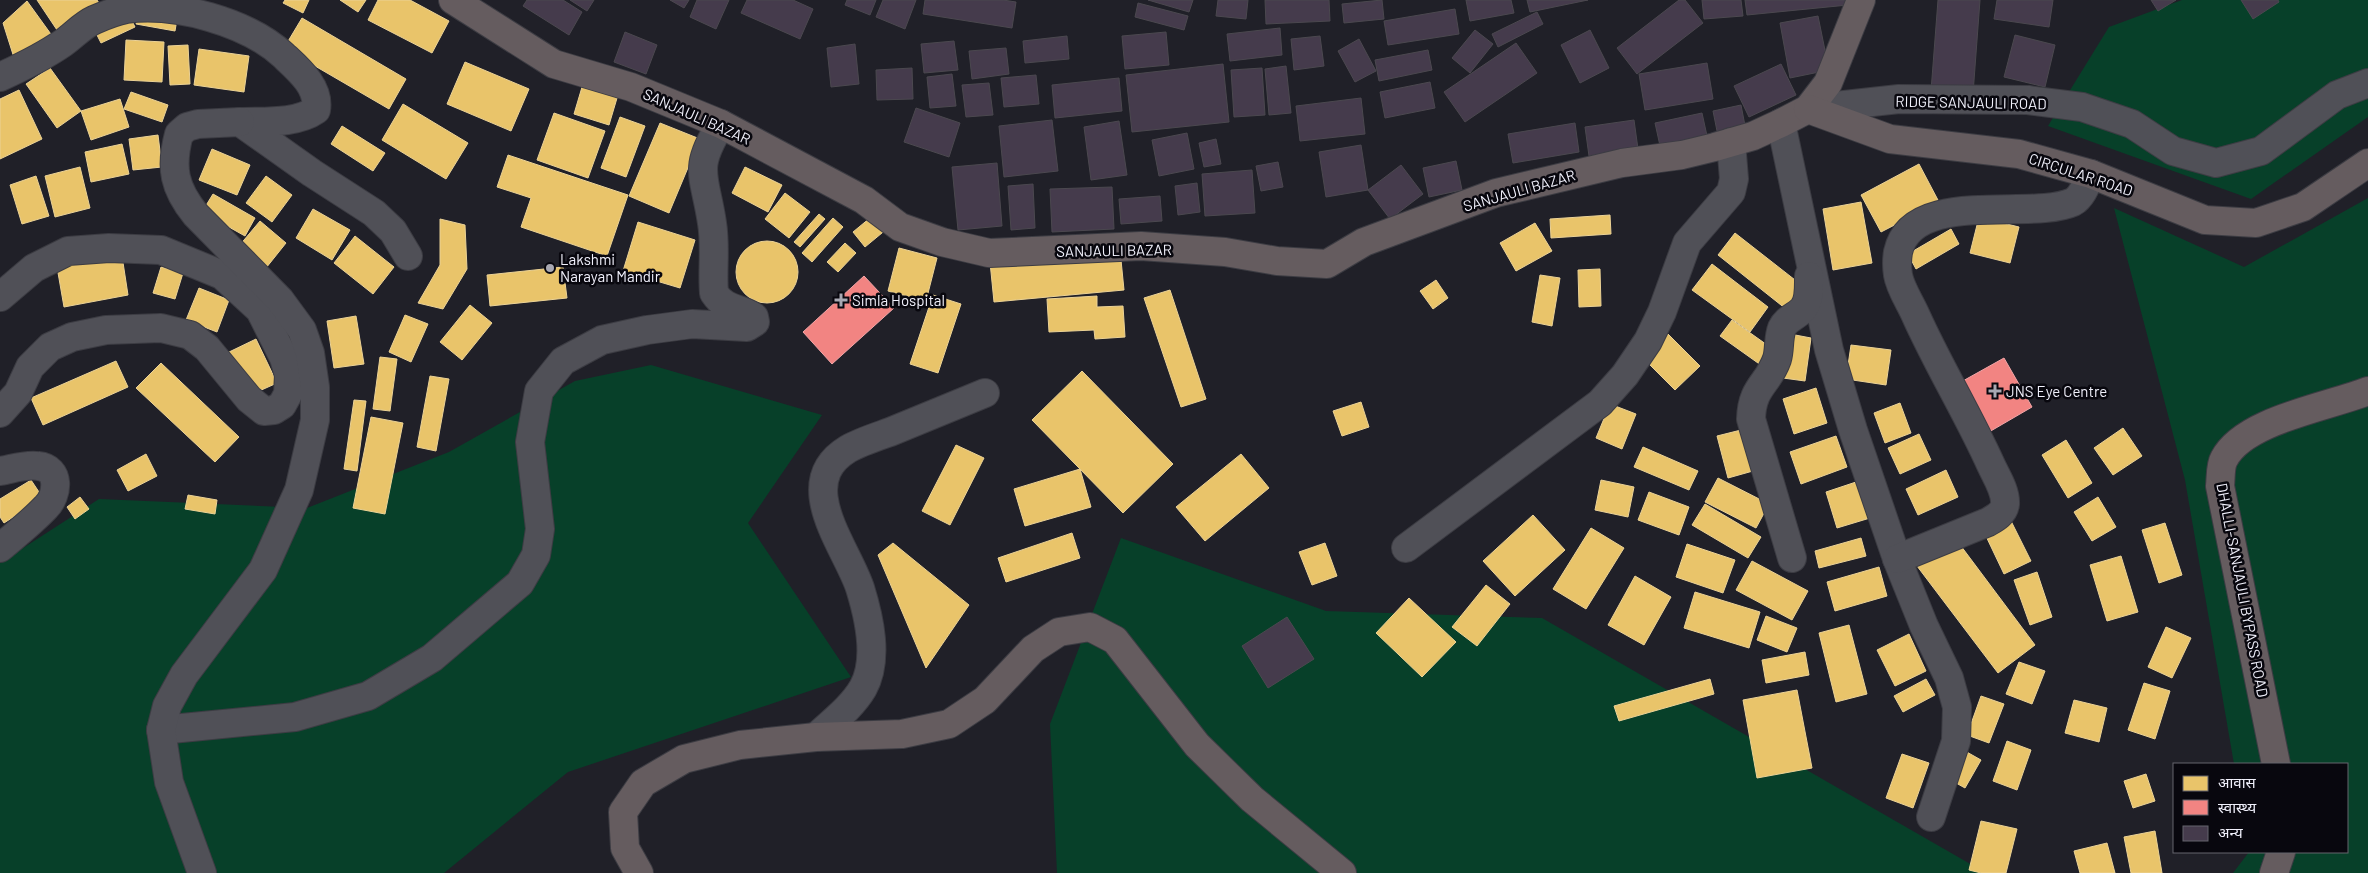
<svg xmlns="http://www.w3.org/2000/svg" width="2368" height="873" font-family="Barlow,'Noto Sans Devanagari',sans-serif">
	<rect width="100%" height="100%" fill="#202028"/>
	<g fill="#074029">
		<path d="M2182,0H2368V117L2251,199L2048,126L2109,27Z"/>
		<path d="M2368,198V873H2233L2249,852H2347V764H2234L2185,480L2114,208L2244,267Z"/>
		<path d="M651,365L822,415L748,523L851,677L568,772L444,873H0V563L99,499L307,508L449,452L575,381Z"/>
		<path d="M1121,538L1326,611L1542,618L1986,873H1057L1050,724Z"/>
	</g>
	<g fill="#e9c46a" stroke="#ebd296">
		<path d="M37,0H97L101,6L59,33Z"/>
		<path d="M285,0H309L303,13L283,3Z"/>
		<path d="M340,0H366L358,12Z"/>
		<path d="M378,0H410L449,21L432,53L368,20Z"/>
		<path d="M27,1L53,37L16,64L3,23Z"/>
		<path d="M127,11L135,27L101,43L93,27Z"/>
		<path d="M139,12L177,19L175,31L136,24Z"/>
		<path d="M302,18L406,79L389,109L284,48Z"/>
		<path d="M126,40L164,42L162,82L124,80Z"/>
		<path d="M188,45L190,84L170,85L168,46Z"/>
		<path d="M199,49L249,56L244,92L194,85Z"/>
		<path d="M465,62L529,89L511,131L447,104Z"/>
		<path d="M50,68L81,111L57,128L26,84Z"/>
		<path d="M585,77L620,88L609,125L574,114Z"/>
		<path d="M19,90L42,139L0,159V99Z"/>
		<path d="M131,92L168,105L162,122L124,109Z"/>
		<path d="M120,99L129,127L91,140L81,111Z"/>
		<path d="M403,104L468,143L446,179L382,140Z"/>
		<path d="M554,113L605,131L588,178L537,160Z"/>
		<path d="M620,117L645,126L626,177L601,168Z"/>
		<path d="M660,123L700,139L669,213L629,196Z"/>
		<path d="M342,126L385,153L373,171L331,144Z"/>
		<path d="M158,135L162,167L133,170L129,139Z"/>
		<path d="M122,144L129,174L91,182L85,152Z"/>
		<path d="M212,149L250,165L237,195L199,180Z"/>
		<path d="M508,155L628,195L607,256L521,227L531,198L497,187Z"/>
		<path d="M1919,164L1939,202L1881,232L1861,195Z"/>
		<path d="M80,167L90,208L55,217L45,176Z"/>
		<path d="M745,167L782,185L768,212L732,193Z"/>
		<path d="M36,176L49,216L22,224L10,185Z"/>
		<path d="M266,176L292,195L272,222L246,203Z"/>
		<path d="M785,193L810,212L789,238L765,219Z"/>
		<path d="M213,194L255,218L245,236L202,212Z"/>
		<path d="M1861,202L1872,263L1833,270L1823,209Z"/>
		<path d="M313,209L350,230L332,260L296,238Z"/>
		<path d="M876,213L888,228L865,247L853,232Z"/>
		<path d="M819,214L825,219L800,247L794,242Z"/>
		<path d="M1610,215L1611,234L1551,238L1550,219Z"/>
		<path d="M1979,217L2019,227L2010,263L1970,253Z"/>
		<path d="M833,218L843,227L812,262L802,253Z"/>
		<path d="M440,219L465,225L467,269L443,309L418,303L440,265Z"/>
		<path d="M260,221L286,243L266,268L239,246Z"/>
		<path d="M638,222L695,240L680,288L623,271Z"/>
		<path d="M1535,223L1552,251L1516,271L1500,243Z"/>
		<path d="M1951,229L1959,244L1916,269L1908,254Z"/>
		<path d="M1735,233L1804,287L1786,309L1718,255Z"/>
		<path d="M355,236L394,267L373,294L334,263Z"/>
		<circle cx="767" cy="272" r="31"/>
		<path d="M845,243L856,253L838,272L827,262Z"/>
		<path d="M899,248L937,258L926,301L888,291Z"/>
		<path d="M1120,250L1124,290L994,302L990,262Z"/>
		<path d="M122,256L128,295L64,307L57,267Z"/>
		<path d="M1712,264L1768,307L1750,332L1692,290Z"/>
		<path d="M161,267L183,273L175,299L153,293Z"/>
		<path d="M563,267L567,298L490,306L487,275Z"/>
		<path d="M1600,269L1601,306L1579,307L1578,270Z"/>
		<path d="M1540,275L1560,278L1552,326L1532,322Z"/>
		<path d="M1436,280L1448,298L1433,309L1420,291Z"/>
		<path d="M199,288L229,300L217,332L186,320Z"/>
		<path d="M1170,290L1206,399L1181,407L1144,298Z"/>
		<path d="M933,295L961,304L938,373L910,364Z"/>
		<path d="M1097,296V307L1123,306L1125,337L1095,339L1094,330L1049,332L1047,299Z"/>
		<path d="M470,305L492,323L462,360L440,342Z"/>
		<path d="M405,315L428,324L411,362L389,352Z"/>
		<path d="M356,316L364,364L334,368L327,321Z"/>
		<path d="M1732,320L1777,352L1765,368L1720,336Z"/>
		<path d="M1665,331L1700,366L1675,390L1640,355Z"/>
		<path d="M1790,334L1811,338L1805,381L1783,378Z"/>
		<path d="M256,339L277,383L248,396L227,353Z"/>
		<path d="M1851,345L1891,350L1886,385L1846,379Z"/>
		<path d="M380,357L397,359L390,411L373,409Z"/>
		<path d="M116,361L128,387L43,425L31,398Z"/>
		<path d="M161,363L239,437L215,462L136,388Z"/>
		<path d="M1082,371L1173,464L1123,513L1032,420Z"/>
		<path d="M430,376L449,379L436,451L417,447Z"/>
		<path d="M1816,388L1827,423L1794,434L1783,399Z"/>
		<path d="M354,400L366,401L357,471L344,469Z"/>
		<path d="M1361,402L1369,427L1342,436L1333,411Z"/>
		<path d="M1900,403L1911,433L1885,443L1874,413Z"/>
		<path d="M1610,404L1636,414L1622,449L1596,438Z"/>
		<path d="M371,417L403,423L385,514L353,508Z"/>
		<path d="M1749,428L1760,469L1728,478L1717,436Z"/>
		<path d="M2123,428L2142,456L2113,475L2094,448Z"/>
		<path d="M1919,434L1931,460L1900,474L1888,448Z"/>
		<path d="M1836,436L1847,467L1801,484L1790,452Z"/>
		<path d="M2066,440L2092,483L2068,498L2042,455Z"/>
		<path d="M956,445L984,458L950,525L922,511Z"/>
		<path d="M1643,447L1698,471L1689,490L1634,467Z"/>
		<path d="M146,454L157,476L128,491L117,470Z"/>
		<path d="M1241,454L1269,488L1205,541L1176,507Z"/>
		<path d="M1080,469L1091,507L1025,526L1014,489Z"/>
		<path d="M1946,470L1958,497L1918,515L1906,489Z"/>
		<path d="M1718,478L1769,504L1756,528L1705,502Z"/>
		<path d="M31,480L43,498L4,523L0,517V499Z"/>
		<path d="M1601,480L1634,487L1628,517L1595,510Z"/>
		<path d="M1859,481L1870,518L1837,528L1826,492Z"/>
		<path d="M1649,492L1689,507L1679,535L1638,520Z"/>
		<path d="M188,495L217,500L215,514L185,509Z"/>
		<path d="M80,497L89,509L75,519L67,507Z"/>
		<path d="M2098,497L2116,527L2092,541L2074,512Z"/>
		<path d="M1705,504L1761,537L1748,558L1692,525Z"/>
		<path d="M1533,515L1565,550L1515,596L1483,561Z"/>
		<path d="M2010,519L2031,561L2004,574L1984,532Z"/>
		<path d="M2165,523L2182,575L2159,583L2142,530Z"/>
		<path d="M1591,528L1624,548L1586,609L1553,589Z"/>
		<path d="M1072,533L1080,558L1006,582L998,558Z"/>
		<path d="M1861,538L1866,556L1819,568L1815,551Z"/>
		<path d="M1955,538L2035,645L1998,673L1917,566Z"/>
		<path d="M893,543L969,605L926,668L878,555Z"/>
		<path d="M1325,543L1337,576L1312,585L1299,552Z"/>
		<path d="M1687,544L1735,560L1723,593L1676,577Z"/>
		<path d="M2121,556L2138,612L2107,621L2090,565Z"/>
		<path d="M1752,561L1808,591L1792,620L1736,590Z"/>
		<path d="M1879,567L1887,596L1835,611L1827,582Z"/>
		<path d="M2037,572L2052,617L2030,625L2014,580Z"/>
		<path d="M1635,576L1671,597L1644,645L1608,625Z"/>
		<path d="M1486,585L1510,604L1477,646L1452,627Z"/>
		<path d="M1695,592L1760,612L1749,648L1684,628Z"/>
		<path d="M1409,598L1456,642L1422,677L1376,633Z"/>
		<path d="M1766,616L1797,628L1787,652L1757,640Z"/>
		<path d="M1849,625L1867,694L1836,702L1819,633Z"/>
		<path d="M2166,627L2191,638L2172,678L2148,667Z"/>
		<path d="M1909,634L1926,671L1895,686L1877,650Z"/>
		<path d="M1805,652L1809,675L1766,683L1762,660Z"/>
		<path d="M2019,662L2045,671L2032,704L2006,694Z"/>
		<path d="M1710,679L1714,694L1619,721L1614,706Z"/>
		<path d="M1926,679L1935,695L1903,712L1894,696Z"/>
		<path d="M2144,683L2170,691L2155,739L2128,730Z"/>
		<path d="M1797,690L1812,768L1757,778L1743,700Z"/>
		<path d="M1981,696L2004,704L1989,743L1967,735Z"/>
		<path d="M2074,700L2107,708L2099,742L2065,733Z"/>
		<path d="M2007,741L2031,750L2017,790L1993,781Z"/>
		<path d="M1965,751L1981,760L1965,788L1949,779Z"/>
		<path d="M1902,754L1929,763L1913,808L1886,798Z"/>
		<path d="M2146,774L2155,801L2133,808L2124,781Z"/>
		<path d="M1981,821L2017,829L2006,873H1981L1969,870Z"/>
		<path d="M2155,831L2162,873H2131L2124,837Z"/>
		<path d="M2107,843L2115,873H2080L2074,851Z"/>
	</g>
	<g fill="#f28482" stroke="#f2a5a7">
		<path d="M864,276L894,308L832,364L803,332Z"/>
		<path d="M2004,358L2032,407L1989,432L1961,382Z"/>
	</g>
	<g fill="#453b4c" stroke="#4b484f">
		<path d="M527,0H563L582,12L569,35L523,6Z"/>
		<path d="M570,0H594L587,11Z"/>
		<path d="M670,0H689L684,8Z"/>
		<path d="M697,0H729L716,29L690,17Z"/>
		<path d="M747,0H793L813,9L800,39L741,13Z"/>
		<path d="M847,0H876L870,15L845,5Z"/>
		<path d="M883,0H916L905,29L876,17Z"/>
		<path d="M925,0H1003L1016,2L1012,28L923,14Z"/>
		<path d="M1148,0H1193L1189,12Z"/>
		<path d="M1218,0H1248L1246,19L1216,16Z"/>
		<path d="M1265,0H1329L1330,21L1266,24Z"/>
		<path d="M1382,0L1384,19L1344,23L1342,4Z"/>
		<path d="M1466,0H1511L1514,13L1470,21Z"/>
		<path d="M1527,0H1588L1530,12Z"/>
		<path d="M1679,0H1685L1703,23L1637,74L1617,48Z"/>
		<path d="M1702,0H1741L1743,16L1704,19Z"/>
		<path d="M1745,0H1848V5L1747,15Z"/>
		<path d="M1938,0H1980L1973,94L1931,91Z"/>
		<path d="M1997,0H2053L2049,27L1994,19Z"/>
		<path d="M2151,0H2176L2158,11Z"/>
		<path d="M2241,0H2278L2279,2L2253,19Z"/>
		<path d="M1138,3L1188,16L1184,30L1135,17Z"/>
		<path d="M1455,9L1459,34L1388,45L1384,21Z"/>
		<path d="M1537,12L1543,24L1498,47L1492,34Z"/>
		<path d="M1818,16L1829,70L1790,78L1780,23Z"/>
		<path d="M1280,28L1282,55L1230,61L1227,34Z"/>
		<path d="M1475,30L1493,44L1470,73L1452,58Z"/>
		<path d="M1590,30L1609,68L1580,83L1561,45Z"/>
		<path d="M625,32L657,45L646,74L614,62Z"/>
		<path d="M1166,32L1169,65L1125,69L1122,36Z"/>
		<path d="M2015,35L2055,45L2045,87L2004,77Z"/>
		<path d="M1067,36L1069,59L1025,63L1023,41Z"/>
		<path d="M1320,36L1324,66L1294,70L1291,39Z"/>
		<path d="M1359,39L1376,71L1355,82L1338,51Z"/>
		<path d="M954,41L958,70L924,73L921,44Z"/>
		<path d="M1516,43L1537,73L1465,122L1444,92Z"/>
		<path d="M855,44L859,84L831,87L827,48Z"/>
		<path d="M1006,48L1009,74L972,79L969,51Z"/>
		<path d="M1428,50L1432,70L1379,81L1375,60Z"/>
		<path d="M1707,63L1713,99L1645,110L1639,74Z"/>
		<path d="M1223,64L1229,122L1132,132L1126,75Z"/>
		<path d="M1781,64L1796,95L1749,117L1734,86Z"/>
		<path d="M1286,66L1291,113L1269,115L1265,69Z"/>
		<path d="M912,68L913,99L877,100L876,70Z"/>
		<path d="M1262,68L1265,115L1234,117L1231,70Z"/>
		<path d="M952,74L956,106L930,108L927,77Z"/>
		<path d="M1036,75L1039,104L1004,107L1001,78Z"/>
		<path d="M1119,78L1122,111L1055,118L1052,85Z"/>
		<path d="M1430,82L1435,108L1385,118L1380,92Z"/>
		<path d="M989,83L993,115L966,117L962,85Z"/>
		<path d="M1361,98L1365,134L1300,141L1296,106Z"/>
		<path d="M1741,105L1747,136L1719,141L1713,111Z"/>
		<path d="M916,108L960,123L949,157L904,142Z"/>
		<path d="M1702,113L1709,145L1662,155L1655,123Z"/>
		<path d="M1052,120L1058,171L1004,177L999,126Z"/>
		<path d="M1634,120L1638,149L1589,156L1585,127Z"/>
		<path d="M1119,121L1127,175L1091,180L1084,127Z"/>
		<path d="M1575,123L1579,152L1513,163L1508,134Z"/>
		<path d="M1187,133L1194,169L1159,176L1152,140Z"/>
		<path d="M1216,139L1221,164L1204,167L1199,143Z"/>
		<path d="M1361,145L1368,190L1326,197L1319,152Z"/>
		<path d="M1456,161L1462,190L1429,197L1423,168Z"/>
		<path d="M1278,162L1283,187L1261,191L1256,166Z"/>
		<path d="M997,163L1002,226L958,230L952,167Z"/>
		<path d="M1401,165L1423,194L1390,219L1368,190Z"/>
		<path d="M1252,170L1255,213L1205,216L1202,174Z"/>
		<path d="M1197,183L1200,212L1178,215L1175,186Z"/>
		<path d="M1033,184L1035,228L1011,230L1008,186Z"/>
		<path d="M1112,187L1114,229L1052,232L1050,189Z"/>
		<path d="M1160,196L1162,221L1121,224L1119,199Z"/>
		<path d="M1287,617L1314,659L1268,688L1242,646Z"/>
	</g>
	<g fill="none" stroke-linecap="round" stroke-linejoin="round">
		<g stroke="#3c3c43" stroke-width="30">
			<g id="minor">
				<path d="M0,77C22,67 43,57 63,43C73,36 83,25 94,20C103,16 116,11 126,9C175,2 247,22 283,55C298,69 320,87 316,110C296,124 264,121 240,122L312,173L374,213L393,231L408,256"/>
				<path d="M1808,109L1899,99L2028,100L2082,107L2132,124L2173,151L2216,163L2261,151L2337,95L2368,83"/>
				<path d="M1781,123L1829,350L1853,430L1897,559L1924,626L1949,678L1957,707L1956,741L1931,817"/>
				<path d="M0,297L34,268L68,251L109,248L161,250L222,275L260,310L284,358L289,375L288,394L282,405L274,410L264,411L249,399L207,348L190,335L161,328L106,330L72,337L50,347L30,367L18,393L0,413"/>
				<path d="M0,471C12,469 26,464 38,466C61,468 58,495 46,507C32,522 15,535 0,548"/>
				<path d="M1406,548L1600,403L1625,375L1648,341L1662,312L1687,243L1731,192L1734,179L1731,142"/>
				<path d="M1792,558L1751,419C1752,386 1768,385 1777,359C1780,349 1778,338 1782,328C1786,319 1795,317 1802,310C1810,302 1809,287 1809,276"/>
				<path d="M1897,559L1988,522C1995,518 2004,513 2005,504C2006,491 1996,476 1991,465C1968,414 1939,367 1916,316C1911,304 1900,288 1898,275C1897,269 1897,258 1898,252C1912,188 2031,221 2073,202C2082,197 2087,183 2091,174"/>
				<path d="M161,730L295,717L368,696L432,658L520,583L536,555L540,529L530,442L539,391L563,361L602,340L647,330L692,324L747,327L755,322L754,317C739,307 726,311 714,293C712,270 716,247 712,223C705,175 692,170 721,124"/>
				<path d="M816,737C832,722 852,707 863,688C879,659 869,617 860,588C846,546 792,483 848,449C860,442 876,437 890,432C921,419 953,406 985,393"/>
				<path d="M202,873L169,782L161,730L167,706L184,675L263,570L299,490L315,420V387L310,353L302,330L280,300L196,215C174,188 170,168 179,134L187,127L198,124L240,122"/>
			</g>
		</g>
		<g stroke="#3c3c43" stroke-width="30">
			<g id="major">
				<path d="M453,0L554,64L631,87L721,124L864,200L900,227L942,242L989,253L1141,246L1225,252L1277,261L1327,264L1364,242L1496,193L1622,163L1682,155L1715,147L1753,136L1781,123L1808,109L1828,83L1861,0"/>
				<path d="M1808,109L1890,139L2019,154L2091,174L2205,220L2256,223L2303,207L2368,163"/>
				<path d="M2276,764L2220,486C2221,478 2220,466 2224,459C2244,420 2328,407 2368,391"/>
				<path d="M639,873L625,848L623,812L643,783L684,759L740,745L816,737L902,734L949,724L985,700L1033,649L1059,632L1090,627L1115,640L1197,745L1252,799L1342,873"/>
				<path d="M2274,873L2281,852"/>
			</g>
		</g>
		<use href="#minor" stroke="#505057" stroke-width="28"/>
		<use href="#major" stroke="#655c5f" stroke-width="28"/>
	</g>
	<g fill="#a8a8b2" stroke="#08070e" stroke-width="2">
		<circle cx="550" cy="268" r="5"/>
		<path d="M838.5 292.5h5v5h5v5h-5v5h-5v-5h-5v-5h5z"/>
		<path d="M1992.5 383.5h5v5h5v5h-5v5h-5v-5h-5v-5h5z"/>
	</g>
	<g text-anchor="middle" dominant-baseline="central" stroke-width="5" stroke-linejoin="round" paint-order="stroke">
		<g font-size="15" fill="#f1f1fc" stroke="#08070e">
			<text transform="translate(1971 102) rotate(1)">RIDGE SANJAULI ROAD</text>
			<text transform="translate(697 116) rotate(24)">SANJAULI BAZAR</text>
			<text transform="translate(2081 174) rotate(18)">CIRCULAR ROAD</text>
			<text transform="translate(1519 190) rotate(-16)">SANJAULI BAZAR</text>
			<text transform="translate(1114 250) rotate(-1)">SANJAULI BAZAR</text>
			<text transform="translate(2243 590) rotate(79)">DHALLI-SANJAULI BYPASS ROAD</text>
		</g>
		<g font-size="15" fill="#f1f1fc" stroke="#08070e" text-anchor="start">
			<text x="560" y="259">Lakshmi<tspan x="560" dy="17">Narayan Mandir</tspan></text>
			<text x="852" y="300">Simla Hospital</text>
			<text x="2006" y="391">JNS Eye Centre</text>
		</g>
	</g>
	<rect x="2173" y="763" width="175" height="90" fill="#08070e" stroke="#65656d"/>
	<rect x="2183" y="776" width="25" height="15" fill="#e9c46a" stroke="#65656d"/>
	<text x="2218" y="788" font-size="15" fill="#f1f1fc">आवास</text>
	<rect x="2183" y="800" width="25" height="15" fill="#f28482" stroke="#65656d"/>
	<text x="2218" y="813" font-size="15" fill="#f1f1fc">स्वास्थ्य</text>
	<rect x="2183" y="826" width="25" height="15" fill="#453b4c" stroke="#65656d"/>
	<text x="2218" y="838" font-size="15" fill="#f1f1fc">अन्य</text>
</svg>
